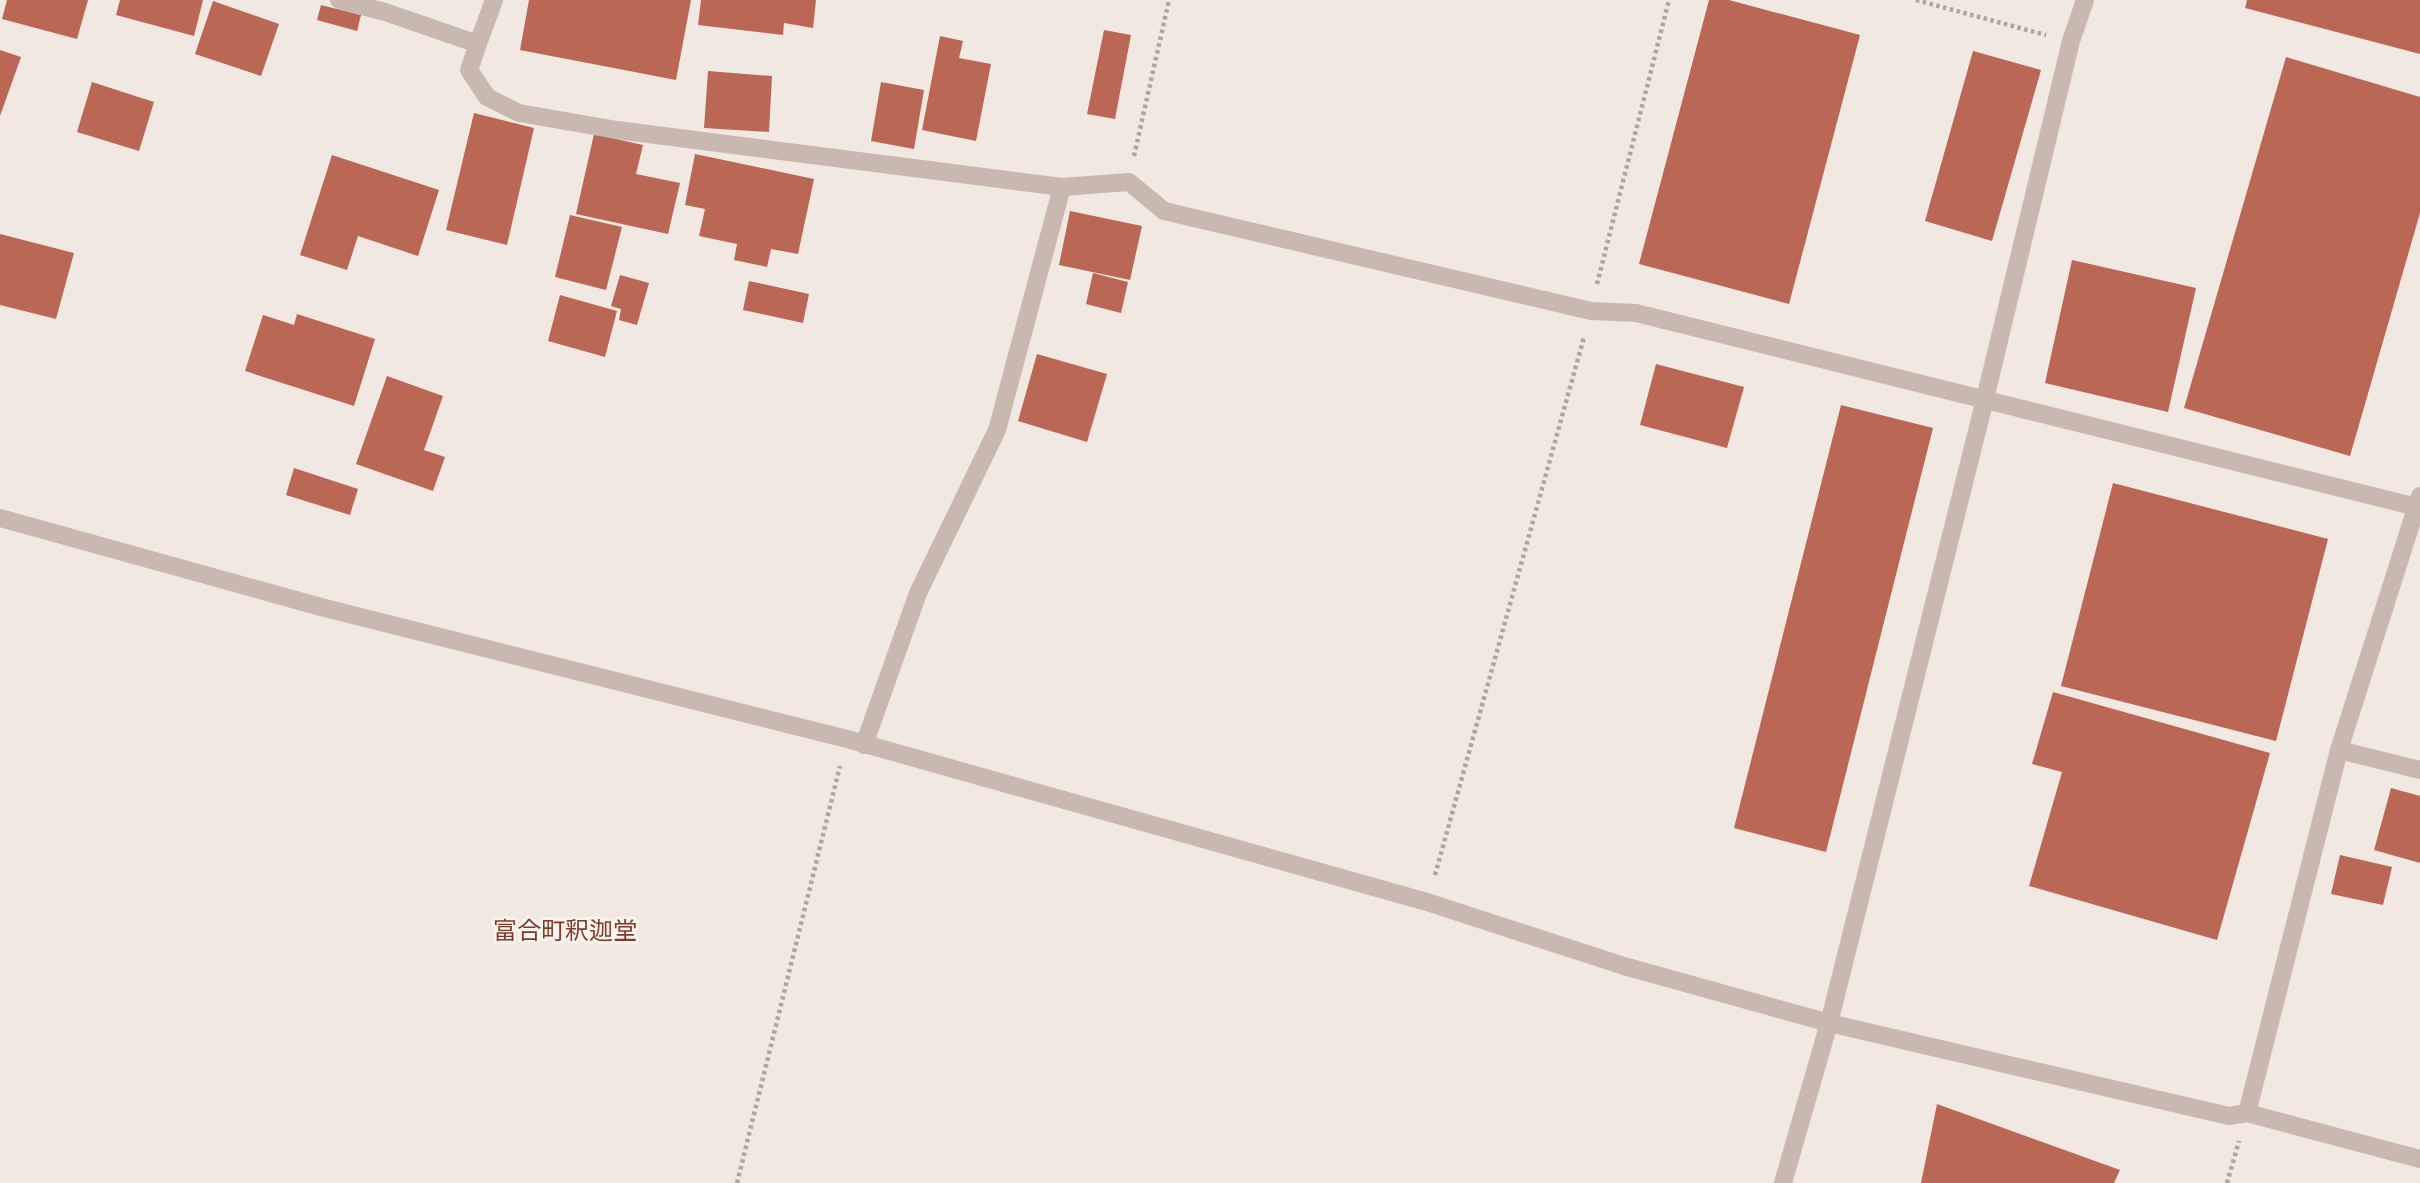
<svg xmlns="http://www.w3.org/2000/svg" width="2420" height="1183" font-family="Poppins,'Noto Sans JP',sans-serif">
	<rect width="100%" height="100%" fill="#f1e8e1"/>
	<g fill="#ba6756">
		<path d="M7,0H88L77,39L2,19Z"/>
		<path d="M120,0H203L194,36L116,15Z"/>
		<path d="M529,0H691L676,80L520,50Z"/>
		<path d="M701,0H816L813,28L784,23L783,35L698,25Z"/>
		<path d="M1709,0H1729L1860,35L1789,304L1639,264Z"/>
		<path d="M2247,0H2420V54L2245,8Z"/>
		<path d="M213,1L279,24L261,76L195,54Z"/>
		<path d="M321,5L361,15L357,31L317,20Z"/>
		<path d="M1104,30L1131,35L1115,119L1087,114Z"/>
		<path d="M940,36L963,41L959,58L991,64L976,141L922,130Z"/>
		<path d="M0,50L21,57L0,116Z"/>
		<path d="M1973,51L2041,70L1992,241L1925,221Z"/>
		<path d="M2286,57L2420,97V213L2350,456L2184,408Z"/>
		<path d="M708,71L772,76L769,132L704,128Z"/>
		<path d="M92,82L154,102L139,151L77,132Z"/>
		<path d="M881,82L924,90L914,149L871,141Z"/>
		<path d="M474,113L534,128L507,245L446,230Z"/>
		<path d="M594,134L643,145L636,174L680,183L668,234L576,214Z"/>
		<path d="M695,154L814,179L798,254L771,249L767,267L734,260L737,244L699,236L705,209L685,205Z"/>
		<path d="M332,155L439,190L418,256L358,236L347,270L300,255Z"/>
		<path d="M1070,211L1142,226L1130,280L1059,265Z"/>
		<path d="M570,215L622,227L606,290L555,277Z"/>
		<path d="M0,234L74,253L56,319L0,305Z"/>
		<path d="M2072,260L2196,288L2168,412L2045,383Z"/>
		<path d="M1093,273L1128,282L1121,313L1086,304Z"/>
		<path d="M620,275L649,283L637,325L619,320L621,309L611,306Z"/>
		<path d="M749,281L809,294L803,323L743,310Z"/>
		<path d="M560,295L617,311L605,357L548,341Z"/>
		<path d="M297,314L375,339L354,406L245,371L263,315L294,325Z"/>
		<path d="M1037,354L1107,374L1087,442L1018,421Z"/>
		<path d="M1656,364L1744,387L1727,448L1640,425Z"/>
		<path d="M387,376L443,396L424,450L445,457L433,491L356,464Z"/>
		<path d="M1841,405L1933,428L1826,852L1734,828Z"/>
		<path d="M294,468L358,489L350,515L286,495Z"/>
		<path d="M2113,483L2328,539L2276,741L2061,686Z"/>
		<path d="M2053,692L2270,753L2217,940L2029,886L2062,772L2032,764Z"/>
		<path d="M2391,788L2420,796V863L2374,850Z"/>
		<path d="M2340,855L2392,867L2383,905L2331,894Z"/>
		<path d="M1937,1104L2120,1170L2114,1183H1921Z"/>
	</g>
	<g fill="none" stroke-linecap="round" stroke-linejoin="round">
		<g stroke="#b4a298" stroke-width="4.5" stroke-dasharray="3.5 3.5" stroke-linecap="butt">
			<path d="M1916,0L2046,35"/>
			<path d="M1134,156L1169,0"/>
			<path d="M1597,284L1669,0"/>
			<path d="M1435,875L1584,337"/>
			<path d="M737,1183L840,766"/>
			<path d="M2227,1183L2239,1141"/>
		</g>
		<g stroke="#c8b8ad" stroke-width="18">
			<path d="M339,0L385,12L478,44L469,70L487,97L519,113L617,130L1062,187L1129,182L1164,211L1591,311L1636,313L2417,507"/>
			<path d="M478,44L494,0"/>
			<path d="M0,518L321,607L847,739L1427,902L1624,966L1829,1023L2229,1116L2247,1113L2420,1159"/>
			<path d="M864,745L918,593L997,430L1062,187"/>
			<path d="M2339,750L2420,770"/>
			<path d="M2247,1113L2339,750L2420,496"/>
			<path d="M1783,1183L1829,1023L1985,399L2071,41L2085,0"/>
		</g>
	</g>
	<g text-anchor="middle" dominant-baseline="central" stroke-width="6" stroke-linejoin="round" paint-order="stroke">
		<g font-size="24" fill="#7f3a2c" stroke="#f9f3ed">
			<text x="565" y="930">富合町釈迦堂</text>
		</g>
	</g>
</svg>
